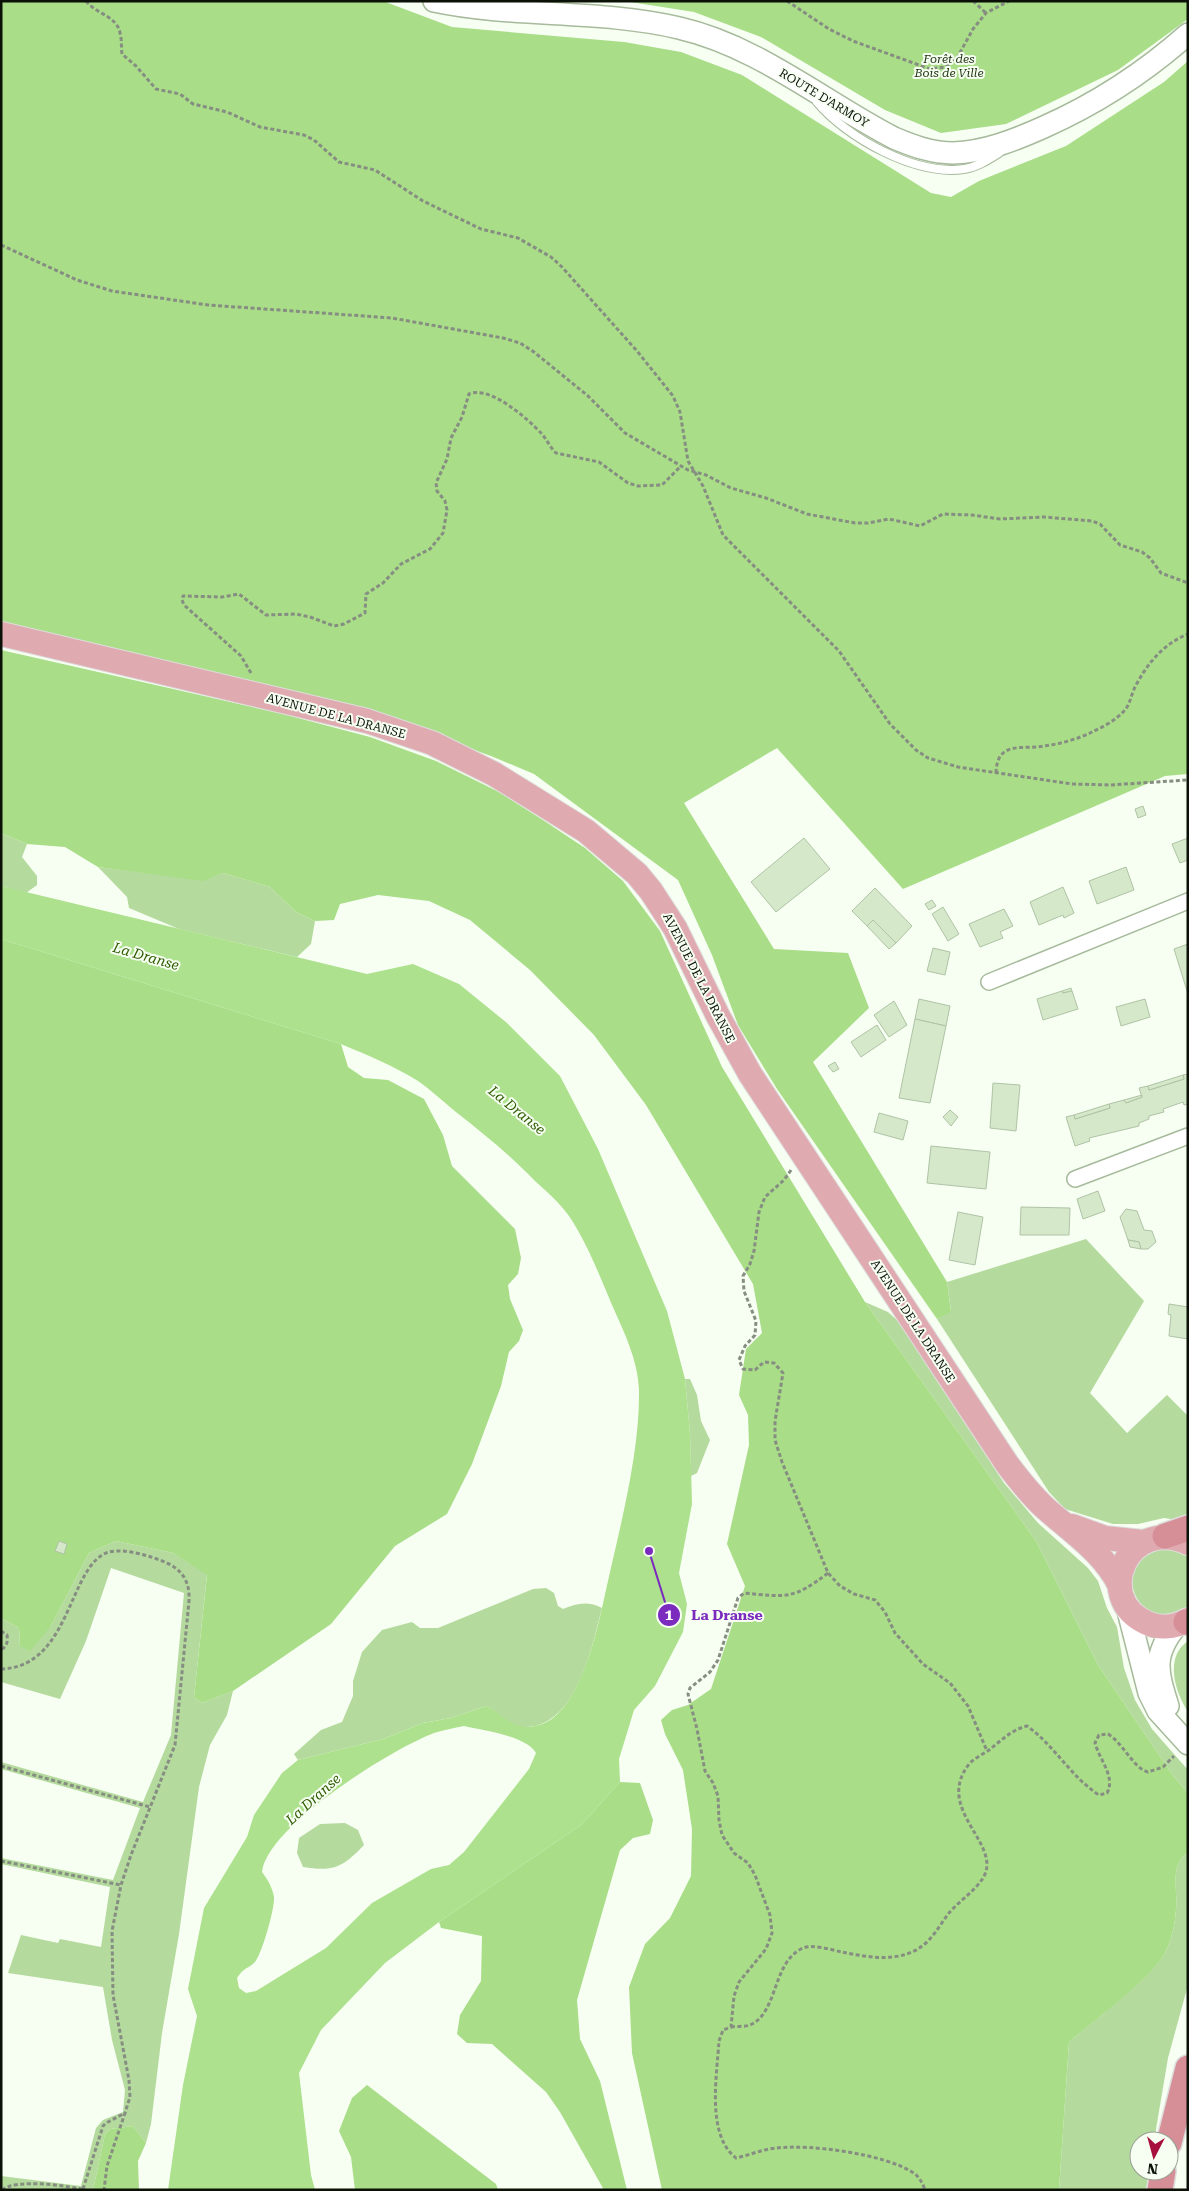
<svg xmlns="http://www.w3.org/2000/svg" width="1189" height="2191" font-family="'Roboto Serif',serif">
	<rect width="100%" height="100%" fill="#f6fff2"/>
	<g fill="#b5da9e">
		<path d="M1,833L27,844L22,857L37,876V885L26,893L1,886Z"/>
		<path d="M98,867L203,880L223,873L270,887L296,912L315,921L311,944L297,957L179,929L129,908L127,897Z"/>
		<path d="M1086,1239L1144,1301L1090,1393L1127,1433L1167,1395L1188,1416V1519L1185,1521L1164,1518L1138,1524H1113L1065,1509L1049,1492L937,1319L951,1311L947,1282Z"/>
		<path d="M865,1302L888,1312L898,1321L1004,1483L1038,1523L1088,1568L1098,1581L1107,1608L1117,1627L1124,1668L1135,1700L1152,1729L1188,1770V1793L1174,1777L1098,1665L1036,1541Z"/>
		<path d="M685,1379H690L697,1395L701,1421L710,1440L697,1473L691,1476L690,1433Z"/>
		<path d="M116,1541L173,1553L207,1574L194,1697L202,1703L233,1691L227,1715L210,1745L199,1787L179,1934L162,2033L151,2124L146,2143L133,2126L110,2129L105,2134L93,2190H1V2176L81,2186L96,2128L103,2120L123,2112L125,2090L112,2040L103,1987L8,1973L21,1935L58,1943L60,1939L101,1947L110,1887L1,1864V1858L113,1880L140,1808L1,1769V1762L143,1802L171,1735L184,1593L111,1568L86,1641L60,1699L1,1682V1618L19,1628L20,1646L51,1626L89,1553Z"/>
		<path d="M1167,1548L1181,1552L1188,1557V1607C1144,1642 1099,1561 1167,1548Z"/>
		<path d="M546,1588L554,1593L558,1606L563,1609C577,1603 589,1601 602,1608C592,1647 576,1730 522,1727C506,1726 499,1712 486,1706L451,1718L423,1723L383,1739L298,1760L294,1754L321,1730L342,1722L353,1696V1681L362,1652L382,1630L412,1622L420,1628H438L533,1589Z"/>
		<path d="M1188,1641V1712C1175,1692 1164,1657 1188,1641Z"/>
		<path d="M345,1823L358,1830L364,1845C343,1867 334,1872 303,1867L297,1853L299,1838L320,1824Z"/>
		<path d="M1188,1852V1985L1168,2058L1154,2141H1139V2171H1149L1146,2190H1059L1069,2042C1093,2021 1151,1978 1165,1953C1172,1939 1175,1924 1176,1909C1178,1888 1169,1866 1188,1852Z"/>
	</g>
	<g fill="#a9dd88">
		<path d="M1,1H383L452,27L624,42L681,52L742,75L931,193L951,197L979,181L1066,146L1164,82L1188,61V774L1165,776L903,889L777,748L684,803L774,949L848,953L869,1008L813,1062L947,1282L951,1312L937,1319L777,1089L738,1025L712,955L678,880L534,774L491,756L361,709L194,668L62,639L1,622Z"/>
		<path d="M624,1H1188V19L1118,70L1006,124L941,133L885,110L761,37L694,12Z"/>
		<path d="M1,650L283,714L370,737L436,761L499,792L543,820L585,848L623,881L660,931L722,1067L865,1302L1036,1541L1098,1665L1174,1777L1188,1793V1852C1169,1866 1178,1888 1176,1909C1175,1924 1172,1939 1165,1953C1151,1979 1093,2021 1069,2042L1059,2190H662L632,2053L629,1987L645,1944L670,1918L691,1876L692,1829L683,1770L665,1734L661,1720L672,1710L688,1705L711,1689L745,1586L727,1544L749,1445L748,1415L739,1395L746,1349L762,1333L753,1284L646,1105L594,1035L530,970L470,920L429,901L378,895L340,904L334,920L315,921L296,912L270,887L223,873L203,881L98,867L65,847L27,844L1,833Z"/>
		<path d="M1,939L341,1044L348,1067L364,1078L388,1080L424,1099L443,1135L452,1166L515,1229L521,1258L518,1274L508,1285L510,1299L523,1330L519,1341L509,1352L501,1386L472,1464L447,1514L395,1546L331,1624L233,1691L202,1703L194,1697L207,1575L173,1553L116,1541L89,1553L51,1626L30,1651L20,1646L19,1628L1,1618Z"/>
		<path d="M620,1782L640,1783L653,1820L650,1834L633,1838L620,1850L577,2000L580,2039L600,2081L627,2190H604L560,2112L546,2092L492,2044L467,2043L457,2034L460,2015L481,1981L482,1936L441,1928L439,1922L581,1825Z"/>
		<path d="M367,2085L496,2184L498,2190H355L351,2157L339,2131L352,2098Z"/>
		<path d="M133,2126L146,2143L138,2161L139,2190H93L105,2134L110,2129Z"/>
	</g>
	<path fill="#ade18d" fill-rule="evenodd" d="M1,886L367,974L413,964L459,984L507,1023L560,1076L598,1149L667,1311L685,1379L690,1433L692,1504L679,1573L687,1604L683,1632L655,1686L634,1710L619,1759L620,1782L581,1825L439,1922L385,1963L321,2030L299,2073L311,2175L315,2190H168L183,2085L197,2016L188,1989L204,1908L247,1837L254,1815L282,1773L298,1760L383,1739L423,1723L451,1718L486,1706C507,1716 513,1734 542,1724C579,1712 597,1632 604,1599C618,1534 640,1456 639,1390C638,1360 624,1332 612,1305C599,1274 587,1243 569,1216C560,1203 546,1191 534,1180C510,1155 484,1134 456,1112C444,1102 431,1090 418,1081C394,1066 367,1055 341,1044L1,939ZM464,1726C482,1730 527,1736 536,1753L529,1769L464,1852L449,1865L431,1869L372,1903L326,1948L256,1991L246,1993L239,1988L237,1978C244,1967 248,1969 255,1962C262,1954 275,1908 274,1897C272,1887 268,1880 262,1872C267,1826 392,1749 434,1733C443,1730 454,1728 464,1726Z"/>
	<g fill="#d5e9ca" stroke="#afc3a5">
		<path d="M1143,806L1146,815L1138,818L1135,809Z"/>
		<path d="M804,838L830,869L776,912L751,882Z"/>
		<path d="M1188,838V860L1180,863L1172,844Z"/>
		<path d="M1126,867L1134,890L1097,904L1089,881Z"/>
		<path d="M1063,887L1074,913L1064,918L1063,915L1039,925L1030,902Z"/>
		<path d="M875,888L912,926L896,943L873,920L867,926L852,911Z"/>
		<path d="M932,900L936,906L929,910L925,904Z"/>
		<path d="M943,907L959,934L948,941L932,914Z"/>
		<path d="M1004,909L1013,926L1000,932L1003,938L980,947L969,924Z"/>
		<path d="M873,920L896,943L889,949L867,926Z"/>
		<path d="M1188,944V994L1174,949Z"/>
		<path d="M933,948L950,952L945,975L927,971Z"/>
		<path d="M1071,988L1072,991L1063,993L1062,991Z"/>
		<path d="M1062,991L1063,993L1072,991L1078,1009L1043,1020L1037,999Z"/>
		<path d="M919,999L950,1006L946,1026L915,1019Z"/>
		<path d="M1145,999L1150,1017L1121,1026L1116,1007Z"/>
		<path d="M894,1001L907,1025L889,1037L874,1015Z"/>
		<path d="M915,1019L946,1026L930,1103L899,1098Z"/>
		<path d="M877,1025L886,1040L861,1057L851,1042Z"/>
		<path d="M835,1062L839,1069L833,1072L828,1066Z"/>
		<path d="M1188,1074V1104L1184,1105L1183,1102L1163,1109L1164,1112L1149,1116V1119L1139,1123V1126L1089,1138L1090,1141L1075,1146L1066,1117L1074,1115L1075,1119L1110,1108L1109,1104L1124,1100L1126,1103L1142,1097L1139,1088L1148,1086L1149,1090L1184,1079L1183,1075Z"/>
		<path d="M1183,1075L1184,1079L1149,1090L1148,1086Z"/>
		<path d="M993,1083L1020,1085L1016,1131L990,1128Z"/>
		<path d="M1142,1095V1097L1126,1103L1124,1100Z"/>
		<path d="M1109,1104L1110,1108L1075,1119L1074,1115Z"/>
		<path d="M950,1110L958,1117L951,1126L943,1117Z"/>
		<path d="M879,1113L908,1121L903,1140L874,1132Z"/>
		<path d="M931,1146L990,1152L986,1189L927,1183Z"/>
		<path d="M1098,1191L1105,1211L1083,1219L1077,1199Z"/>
		<path d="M1021,1207L1070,1208L1069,1235H1020Z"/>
		<path d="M1126,1209L1137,1211L1144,1230L1152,1231L1156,1242L1148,1249H1141L1139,1242L1128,1240L1120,1217Z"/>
		<path d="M958,1212L983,1217L975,1265L949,1260Z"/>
		<path d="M1128,1240L1139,1242L1141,1249L1130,1247Z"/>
		<path d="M1169,1304L1188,1307V1339L1169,1336L1171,1315L1168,1314Z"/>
		<path d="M59,1541L67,1544L64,1554L55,1551Z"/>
	</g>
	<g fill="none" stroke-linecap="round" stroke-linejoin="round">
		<g stroke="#a7ba9c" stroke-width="10">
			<path id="service" d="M817,102C847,138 916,176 964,169C977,167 988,160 999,153"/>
		</g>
		<g stroke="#a7ba9c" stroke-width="18">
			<g id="minor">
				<path d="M989,982L1188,901"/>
				<path d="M1075,1179L1188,1136"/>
			</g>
		</g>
		<g stroke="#a7ba9c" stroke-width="24">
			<g id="secondary">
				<path d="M434,1C514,18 599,9 679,28C758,46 824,102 894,138C913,146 932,153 953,153C985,152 1015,140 1044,127C1098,103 1144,73 1188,34"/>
				<path d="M1127,1607L1149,1693L1158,1711L1188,1744"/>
				<path d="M1168,1706C1157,1671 1152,1655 1177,1625"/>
			</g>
		</g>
		<g stroke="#dddedc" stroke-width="26">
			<g id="primary">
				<path d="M1,634L367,721L432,743L494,774L586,831L637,874L651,891L675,928L718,1016L750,1074L1007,1464C1019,1480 1031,1495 1045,1508C1072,1532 1104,1553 1120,1586"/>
				<path d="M1072,1526L1105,1538L1143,1542"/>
				<path d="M1188,1543C1129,1515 1091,1598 1147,1623C1160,1629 1175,1627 1188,1620"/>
			</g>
		</g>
		<g stroke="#dddedc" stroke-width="28">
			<g id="trunk">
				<path d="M1165,1536L1188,1528"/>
				<path d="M1186,1622H1188"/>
				<path d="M1169,2143L1188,2068"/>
				<path d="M1160,2190L1163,2171"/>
			</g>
		</g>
		<g stroke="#868e82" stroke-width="3" stroke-dasharray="4 2.5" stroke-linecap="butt">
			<path d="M86,1C96,14 117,16 120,33C122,40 121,47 122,54L136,66L156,89L180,94L193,104L227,112L260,127L304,135L314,140L339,162L375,170L423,201L481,229L518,238L551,257L562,267L637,351L673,396L680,412L688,461L703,486L723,535L839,651L890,724L916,750L928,758L958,767L1072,784L1110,785L1188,780"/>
			<path d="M787,1L829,29L853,41L930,69L945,67L957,58L973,29L986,13L1009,1"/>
			<path d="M973,1L986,13"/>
			<path d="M1,245L77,280L112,291L208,305L392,318L503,338L520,343L534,352L588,396L625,433L688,470L706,475L731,488L766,498L807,514L855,523H868L889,519L920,526L943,514L972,515L1000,519L1044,517L1092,521L1100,524L1120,545L1142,552L1150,558L1161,573L1188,583"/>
			<path d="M251,673L241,656L184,605L182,600L183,596L222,597L239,594L266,615L296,614L310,617L334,626L344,624L365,613L366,594L383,583L401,564L430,549L443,533L447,510L445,501L437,491L436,483L447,459L451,438L462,417L469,394C490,385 528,419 542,434C547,440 550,447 556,453L599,462L628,483L638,486L662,485L681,466"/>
			<path d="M996,773C997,740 1022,750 1044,746C1060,744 1078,739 1092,732C1103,727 1116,720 1124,711C1130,705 1131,695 1135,687C1147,664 1163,644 1188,634"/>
			<path d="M791,1170L784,1180L765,1197L759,1212L754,1251L750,1264L743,1276L744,1291L756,1321L755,1335L745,1346L739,1360L743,1369L755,1370L764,1362L774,1363L783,1373L775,1421V1440L782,1462L828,1573L840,1586L854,1594L875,1600L885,1612L895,1633L923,1664L950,1683L968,1706L987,1751"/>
			<path d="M828,1573C793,1600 786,1597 744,1593L738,1598L718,1660L710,1672L690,1688L688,1694L697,1729L705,1771L713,1783L718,1796L719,1820L722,1835L734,1853L748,1863L755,1875L770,1915L772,1933L766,1949L739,1982L734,1996L731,2027L723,2030L719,2041C717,2075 706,2135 736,2158C750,2155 763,2149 777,2148C810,2144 884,2154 912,2172C919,2176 922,2182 925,2190"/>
			<path d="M1,1631L7,1635C8,1642 7,1646 1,1650"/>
			<path d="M1,1669C72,1667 68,1564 109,1552C125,1548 150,1556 165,1562C183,1570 190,1582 189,1601L175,1745L131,1855L121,1885L112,1931L113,1995L129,2080L130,2097L125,2113"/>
			<path d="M1,1766L150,1807"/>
			<path d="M1,1861L121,1885"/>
			<path d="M731,2027C737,2026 745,2027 750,2025C778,2013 772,1964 801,1949C812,1943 831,1950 842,1952C871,1958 905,1964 928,1941C936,1933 942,1922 949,1913C959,1901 975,1891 983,1878C1004,1844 932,1809 970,1763C975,1758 983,1754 989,1750C1002,1740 1011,1730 1027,1726C1054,1745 1071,1777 1099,1795L1107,1793C1116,1777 1099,1759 1095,1743L1099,1735L1108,1734C1124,1744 1133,1768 1148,1772L1163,1767L1174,1756"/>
			<path d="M83,2189L103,2126L106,2123L125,2113L107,2166L104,2190"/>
			<path d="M2,2190C17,2178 67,2186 86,2190"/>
		</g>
		<use href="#service" stroke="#fff" stroke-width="8"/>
		<use href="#minor" stroke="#fff" stroke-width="15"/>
		<use href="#secondary" stroke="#fff" stroke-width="21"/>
		<use href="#primary" stroke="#e0aab1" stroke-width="24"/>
		<use href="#trunk" stroke="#d68e97" stroke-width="25"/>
	</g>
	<g text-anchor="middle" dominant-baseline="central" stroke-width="4" stroke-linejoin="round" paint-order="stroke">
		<g font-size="12" font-style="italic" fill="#1d310f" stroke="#f6fff2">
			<text x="949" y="59">Forêt des<tspan x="949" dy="14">Bois de Ville</tspan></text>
		</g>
		<g font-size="12" fill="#0b1107" stroke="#f6fff2">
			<text transform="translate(824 98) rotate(31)">ROUTE D'ARMOY</text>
			<text transform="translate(336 716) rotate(15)">AVENUE DE LA DRANSE</text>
			<text transform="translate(699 978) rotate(63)">AVENUE DE LA DRANSE</text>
			<text transform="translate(913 1321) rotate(57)">AVENUE DE LA DRANSE</text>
		</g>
		<g font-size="14" font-style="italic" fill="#2f5c00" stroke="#f6fff2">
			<text transform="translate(146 956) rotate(16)">La Dranse</text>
			<text transform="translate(517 1110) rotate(39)">La Dranse</text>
			<text transform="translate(313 1799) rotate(-42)">La Dranse</text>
		</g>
	</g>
	<path fill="none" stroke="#7b2cbf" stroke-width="2" d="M649 1551L669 1615"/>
	<g fill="#7b2cbf" stroke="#f6fff2" stroke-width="2">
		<circle cx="649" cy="1551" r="5"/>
		<circle cx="669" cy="1615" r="12"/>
	</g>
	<g font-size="15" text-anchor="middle" font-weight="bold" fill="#fff">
		<text x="669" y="1620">1</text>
	</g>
	<g font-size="14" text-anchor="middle" font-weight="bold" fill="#7b2cbf" stroke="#f6fff2" stroke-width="4" stroke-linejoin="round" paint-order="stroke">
		<text x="727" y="1620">La Dranse</text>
	</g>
	<rect width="1189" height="2191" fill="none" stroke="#0b1107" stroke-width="5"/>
	<g transform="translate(1154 2156) rotate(186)"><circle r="24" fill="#f6fff2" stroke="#98a094"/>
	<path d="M0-4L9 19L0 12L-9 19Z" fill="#a70f3e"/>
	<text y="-8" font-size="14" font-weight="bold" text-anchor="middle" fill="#0b1107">N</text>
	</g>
</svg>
